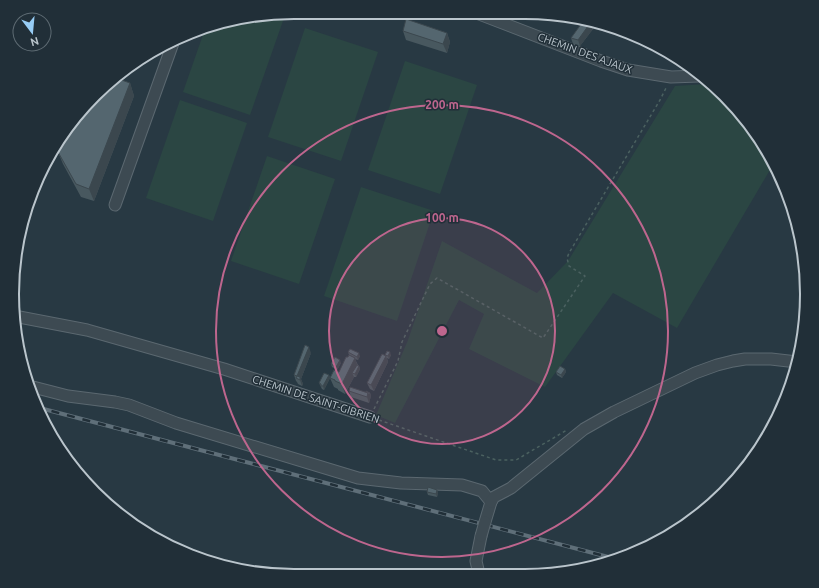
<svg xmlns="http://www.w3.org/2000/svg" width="819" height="588" font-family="Ubuntu,sans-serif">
	<rect width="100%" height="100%" fill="#283943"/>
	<g fill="#2b4643">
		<path d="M274,15L284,18L250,115L183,92L205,29L221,22Z"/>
		<path d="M305,28L378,52L341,161L268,137Z"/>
		<path d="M405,61L477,85L440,194L368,170Z"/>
		<path d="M707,84L749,122L774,163L677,328L613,293L545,387L469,349L484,314L459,300L395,423L376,415L408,340L442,241L537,293L568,261L675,86Z"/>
		<path d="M180,100L247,123L213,221L146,198Z"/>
		<path d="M267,156L335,179L299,284L231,261Z"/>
		<path d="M361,187L434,211L397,321L324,296Z"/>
	</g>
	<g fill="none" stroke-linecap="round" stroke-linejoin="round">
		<g stroke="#5b6870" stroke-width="13">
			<g id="minor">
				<path d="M474,12L601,61L628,70L671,77L699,76"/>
				<path d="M115,205L173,43"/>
				<path d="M14,316L87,330L224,369L370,417"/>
				<path d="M29,386L68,396L115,402L129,405L176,423L358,478L401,483L462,485L482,491L491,502L485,522"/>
				<path d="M491,502L494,497L511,488L584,429L614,412L695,373L717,365L733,361L745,359H771L797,362"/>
				<path d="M479,574L476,561L481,536"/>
			</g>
		</g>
		<g stroke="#4b6160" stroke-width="1.5" stroke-dasharray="3 3" stroke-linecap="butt">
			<path d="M374,409L398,361L402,342L430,284L437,278L543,338L585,276L569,266L567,258L569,253L660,100L667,86"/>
			<path d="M379,420L496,460H516L567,430"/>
		</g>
		<use href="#minor" stroke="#3d4a52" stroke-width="11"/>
		<g stroke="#5f6f79" stroke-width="4">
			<path id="rail" d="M36,407L616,559"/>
		</g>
		<use href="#rail" stroke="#212f38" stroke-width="2.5" stroke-dasharray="8" stroke-linecap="butt"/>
		<g stroke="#5b6870" stroke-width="13" stroke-linecap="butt">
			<path id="minor-bridge" d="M481,536L485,522"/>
		</g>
		<use href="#minor-bridge" stroke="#3d4a52" stroke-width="11"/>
	</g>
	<g fill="#48585f">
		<path d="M591,22L593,29L580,46L573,44L571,38Z"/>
		<path d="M403,31L447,33L450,42L447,53L406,40Z"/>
		<path d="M130,83L134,96L94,201L81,197L63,164L58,152Z"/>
		<path d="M348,352L360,356L358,360L355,359L358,365L359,366L360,369L356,377H354L345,394L338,390V389L334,387L330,378L339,372L349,355Z"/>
		<path d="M311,353L301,379L303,384L302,386L298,384L297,382L296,381L294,375Z"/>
		<path d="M385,355H391L389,359L387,358L388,362L374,391L370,389L367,383Z"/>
		<path d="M341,363L337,370L332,367L331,364Z"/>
		<path d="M565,369L566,372L562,378L557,375L556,372Z"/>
		<path d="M329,375L330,378L324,390L322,389L319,383Z"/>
		<path d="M349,391L370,393L371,396L369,403L351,397Z"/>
		<path d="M437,490L438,493L437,497L428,495L427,492Z"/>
	</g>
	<g fill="#3b474e">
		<path d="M591,22L593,29L580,46L578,40Z"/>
		<path d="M447,33L450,42L447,53L443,44Z"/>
		<path d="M130,83L134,96L94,201L89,189Z"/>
		<path d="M309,347L311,353L301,379L303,384L302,386L300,380L297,376Z"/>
		<path d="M390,352L391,355L389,359L388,356Z"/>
		<path d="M359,353L360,356L358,360L357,357Z"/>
		<path d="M386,356L388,362L374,391L371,385Z"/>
		<path d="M355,358L358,367L352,373L354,377L345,394L342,384Z"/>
		<path d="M340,360L341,363L337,370L336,367Z"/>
		<path d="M359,366L360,369L356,377L355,374Z"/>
		<path d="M565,369L566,372L562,378L561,375Z"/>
		<path d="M329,375L330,378L324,390L323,386Z"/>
		<path d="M368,393H370L371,396L369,403L367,397Z"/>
		<path d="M437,490L438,493L437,497L436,494Z"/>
	</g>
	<g fill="#54666f" stroke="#3b474e">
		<path d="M406,19L447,33L443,44L403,31Z"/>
		<path d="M584,20H588L591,22L578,40L571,38Z"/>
		<path d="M116,78L130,83L89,189L76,184L58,152V144L82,108Z"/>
		<path d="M305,345L309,347L297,376L300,377V380L296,378L297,376L294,375Z"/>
		<path d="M350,349L359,353L357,357L348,352Z"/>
		<path d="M387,351L390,352L388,356L385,355Z"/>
		<path d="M382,354L386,356L371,385L367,383Z"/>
		<path d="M349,355L355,358L342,384L335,381V380L330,378L334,370L339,372L346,357H348Z"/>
		<path d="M335,357L340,360L336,367L331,364Z"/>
		<path d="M357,365L359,366L355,374L352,373Z"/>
		<path d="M560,366L565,369L561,375L556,372Z"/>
		<path d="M324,373L329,375L323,386H321V384L319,383Z"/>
		<path d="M350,387L368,393L367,397L349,391Z"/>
		<path d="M366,391L370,393L369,396L368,393L366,392Z"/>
		<path d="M428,487L437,490L436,494L427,492Z"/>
	</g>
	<circle cx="442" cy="331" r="113" fill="#be668e" fill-opacity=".12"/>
	<g fill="none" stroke="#be668e" stroke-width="2">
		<circle cx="442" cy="331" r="113"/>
		<circle cx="442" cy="331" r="226"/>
	</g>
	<g text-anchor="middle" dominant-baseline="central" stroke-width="3" stroke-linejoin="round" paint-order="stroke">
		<g font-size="11" fill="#bac5cc" stroke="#212f38">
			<text transform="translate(585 53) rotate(20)">CHEMIN DES AJAUX</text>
			<text transform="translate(316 399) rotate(18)">CHEMIN DE SAINT-GIBRIEN</text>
		</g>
	</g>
	<path d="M0 0H819V588H0ZM294 19H525A275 275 0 0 1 800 294V294A275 275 0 0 1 525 569H294A275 275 0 0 1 19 294V294A275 275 0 0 1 294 19Z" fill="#212f38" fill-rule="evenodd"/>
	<path fill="none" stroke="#bac5cc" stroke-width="2" d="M294 19H525A275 275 0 0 1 800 294V294A275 275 0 0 1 525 569H294A275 275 0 0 1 19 294V294A275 275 0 0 1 294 19Z"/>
	<circle cx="442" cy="331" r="6" fill="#be668e" stroke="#212f38" stroke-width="2"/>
	<g font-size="12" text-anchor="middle" font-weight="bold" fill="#be668e" stroke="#212f38" stroke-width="3" stroke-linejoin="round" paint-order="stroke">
		<text x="442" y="109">200 m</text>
		<text x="442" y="222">100 m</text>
	</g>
	<g transform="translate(32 32) rotate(164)"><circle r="19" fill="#212f38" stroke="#5e6b73"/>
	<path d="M0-3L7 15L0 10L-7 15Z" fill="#97cdf5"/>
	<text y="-6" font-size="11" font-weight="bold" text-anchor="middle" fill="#bac5cc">N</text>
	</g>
</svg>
